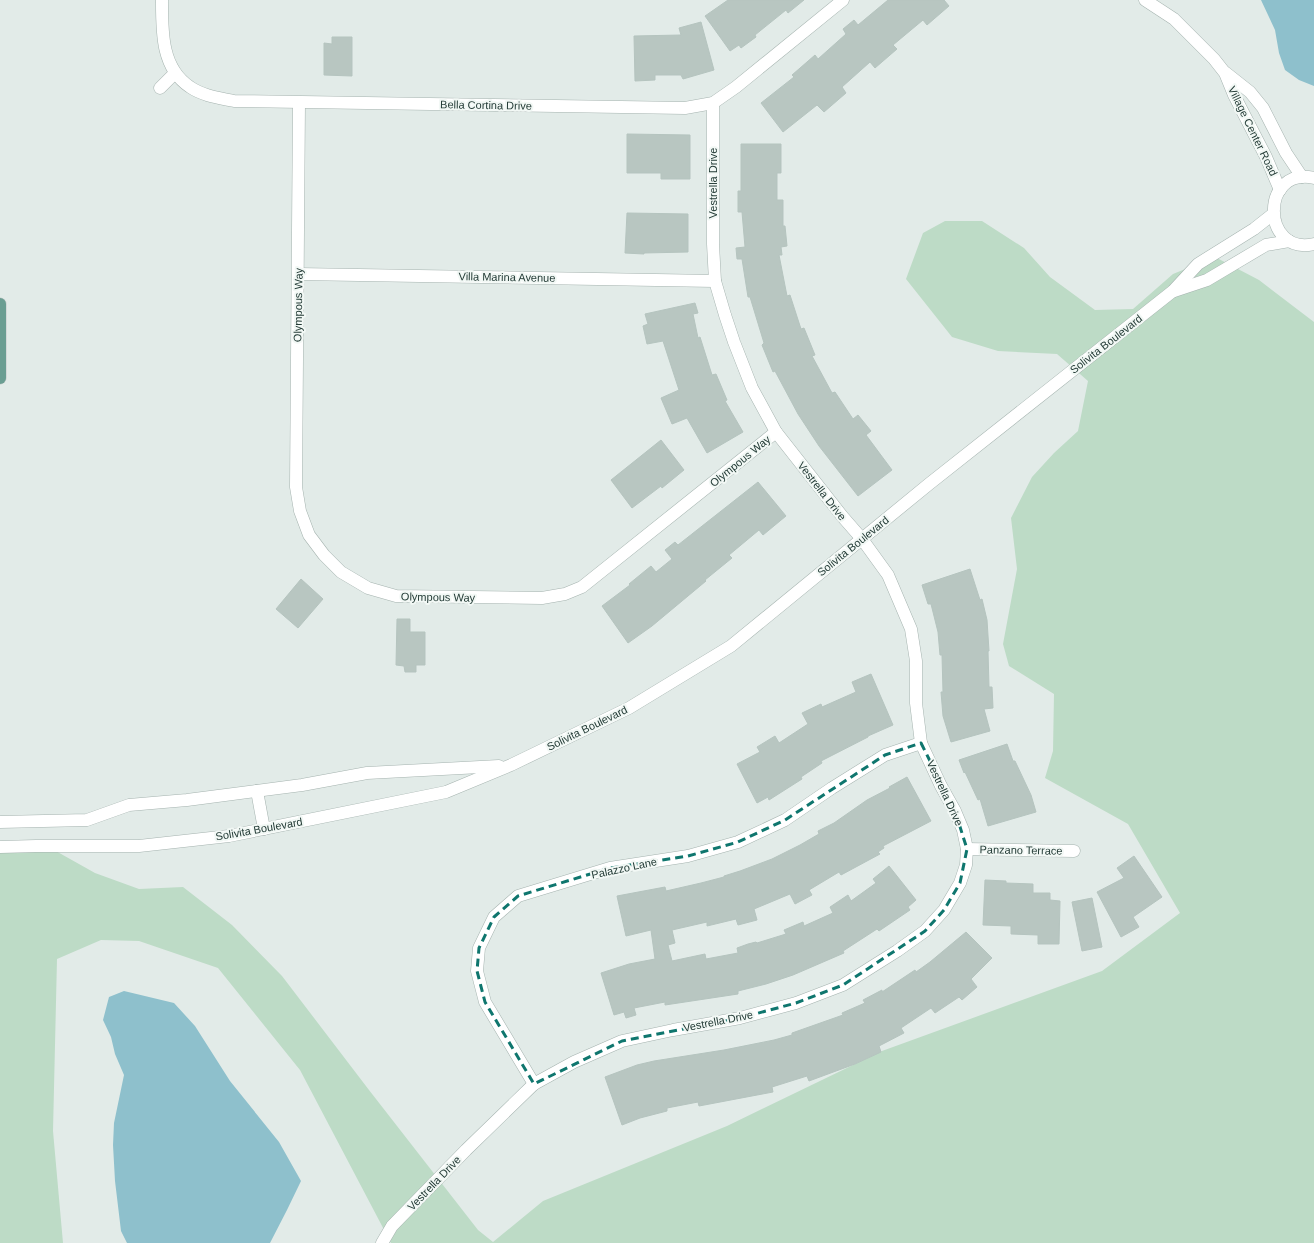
<svg xmlns="http://www.w3.org/2000/svg" width="1314" height="1243" font-family="Helvetica,sans-serif">
	<rect width="100%" height="100%" fill="#e2ebe8"/>
	<path fill="#bddbc6" d="M945,221H982L1024,248L1050,277L1095,310L1133,309L1173,274L1215,257L1259,280L1314,322V1243H391L300,1070L218,968L139,941L101,940L57,959L53,1131L63,1243H0V847L54,850L95,873L139,889L183,887L232,925L282,976L369,1090L478,1230L493,1242L543,1201L727,1126L882,1051L1102,971L1180,913L1128,824L1045,778L1053,751L1054,694L1009,666L1003,644L1017,569L1011,518L1032,477L1054,453L1078,431L1088,381L1057,354L998,351L952,337L906,279L923,233Z"/>
	<g fill="#8ec0cc">
		<path d="M1261,0H1314V86L1299,80L1285,70L1279,53L1275,30Z"/>
		<path d="M124,991L174,1003L195,1026L230,1081L279,1142L301,1181L287,1210L270,1243H127L121,1231L115,1181L113,1145L114,1123L124,1075L115,1054L111,1037L103,1020L109,997Z"/>
	</g>
	<g fill="#b8c6c1" stroke="#b5c4bf">
		<path d="M728,0H804L788,13L786,10L755,35L756,37L741,48L739,45L730,51L705,16Z"/>
		<path d="M888,0H944L949,6L927,25L923,20L893,45L897,49L875,68L870,62L842,87L846,93L824,112L817,105L783,132L761,103L794,77L792,75L815,55L818,59L846,34L843,29L854,20L858,25Z"/>
		<path d="M701,22L714,70L683,79L681,75H655V80L635,81L634,36L681,35L679,28Z"/>
		<path d="M332,37H352V76L324,75V43L332,44Z"/>
		<path d="M627,134L690,135V179H661V173H627Z"/>
		<path d="M741,144H781V173H777V200H783V226H785L787,246L781,247L782,255H779L787,296L790,295L801,329L804,328L815,355L812,356L832,393L835,392L853,419L858,415L871,431L866,435L892,470L858,496L819,446L798,414L775,371L773,372L762,345L764,343L750,297H748L742,259H737L736,248L745,247L742,212H738V191H741Z"/>
		<path d="M627,213L688,214V252L644,253V254L625,253Z"/>
		<path d="M695,303L698,313L693,314L698,338L700,337L712,375L716,374L727,400L725,401L743,432L707,453L687,418L672,424L661,398L679,390L663,341L647,344L643,326L648,324L645,314Z"/>
		<path d="M661,440L684,470L662,488L661,486L632,508L611,480Z"/>
		<path d="M758,482L786,516L763,535L759,530L729,555L732,558L705,580L706,581L652,626L628,643L602,606L630,585L629,584L651,566L656,572L672,559L665,550L675,542L678,545Z"/>
		<path d="M970,569L980,600L982,599L987,620L989,651H988L989,687H992L993,708L984,709L990,731L951,742L943,716L941,692H943L942,655H940L938,632L931,604H928L922,585Z"/>
		<path d="M301,579L323,599L298,628L276,609Z"/>
		<path d="M397,619H410V632H425V665H416V672H405L404,666L396,665Z"/>
		<path d="M871,674L893,725L868,736V737L821,761L822,763L801,777L802,779L769,800L768,797L757,803L737,764L760,752L757,747L775,736L779,743L808,724L802,713L821,704L822,707L856,692L852,682Z"/>
		<path d="M1007,744L1013,761H1015L1031,795L1036,812L988,826L980,799L978,800L965,772L964,773L959,760Z"/>
		<path d="M907,777L931,821L883,846L884,848L878,852L880,854L841,875L839,872L809,890L812,895L795,904L790,894L754,909L757,920L738,925L736,919L707,926V922L672,930L675,943L668,945L672,961L705,954L706,959L738,953L737,948L748,944L756,942L757,943L786,934L784,930L803,922L804,926L833,913L830,907L848,895L851,901L876,883L873,879L889,866L916,900L908,907L910,910L879,931L877,929L843,951L844,953L793,975L766,984L738,991V994L665,1005V1002L634,1008L636,1015L626,1018L624,1012L614,1015L601,973L629,964L655,959L651,930L626,936L617,896L665,887L666,891L701,883L724,877V876L740,871L772,859L800,845L819,834L818,831L834,823L867,800L890,788L889,787Z"/>
		<path d="M1134,856L1162,897L1133,917L1139,927L1121,937L1097,892L1124,878L1117,868Z"/>
		<path d="M985,880L1006,881V883L1033,884V893H1050V900L1060,901L1059,944H1038V935L1011,934V926L983,925Z"/>
		<path d="M1092,898L1102,947L1082,951L1072,902Z"/>
		<path d="M966,932L992,958L971,979L977,987L962,1000L959,997L935,1013L931,1008L901,1028L904,1033L879,1046L881,1052L855,1064L809,1081L807,1076L772,1087L773,1092L699,1106L698,1102L667,1108V1111L640,1118L622,1125L605,1077L637,1065L654,1061L724,1050L774,1040L792,1035V1033L843,1015L842,1013L865,1003L863,1000L882,990V992L915,970L916,972L930,962Z"/>
	</g>
	<g fill="none" stroke-linecap="round" stroke-linejoin="round">
		<g stroke="#a5b3af" stroke-width="13">
			<g id="minor">
				<path d="M162,0C162,31 161,68 190,87C203,96 220,98 234,101L685,108L713,103L736,87L843,0"/>
				<path d="M1145,0L1174,19L1214,59L1225,73L1234,95L1266,157L1280,190"/>
				<path d="M1226,73L1250,92L1263,108L1286,153L1302,177"/>
				<path d="M160,88L175,73"/>
				<path d="M299,103L296,487L300,511L309,535L324,555L341,572L368,588L396,596L542,598L565,594L582,587L776,432"/>
				<path d="M1314,178C1260,166 1261,256 1314,244"/>
				<path d="M298,274L715,281"/>
				<path d="M1174,291L1207,280L1266,245L1289,241"/>
				<path d="M257,791L264,829"/>
				<path d="M0,822L87,820L129,805L187,800L302,785L367,773L499,766"/>
				<path d="M0,847L36,846H139L229,836L446,792L511,765L629,708L731,646L929,484L1173,291L1198,264L1254,229L1273,214"/>
				<path d="M967,849L1074,851"/>
				<path d="M534,1084L485,1002L477,971L479,948L494,917L518,896L610,868L688,856L738,842L785,820L832,788L885,755L921,743"/>
				<path d="M382,1243L392,1226L466,1150L534,1084L574,1062L622,1041L673,1030L740,1018L796,1003L843,985L897,951L925,931L944,910L960,883L966,865L967,849L963,830L955,811L941,786L921,743L916,703V661L911,629L888,575L862,539L842,516L776,432L752,388L734,342L725,315L715,281L713,244V103"/>
			</g>
		</g>
		<g stroke="#c1c8c7" stroke-width="13">
			<path id="major" d="M0,304V378"/>
		</g>
		<use href="#minor" stroke="#fff" stroke-width="12"/>
		<use href="#major" stroke="#6a9e92" stroke-width="12"/>
	</g>
	<path fill="none" stroke="#0f766e" stroke-width="3" stroke-dasharray="8 5" stroke-linejoin="round" d="M921,743L955,811L967,849L960,883L944,910L925,931L843,985L796,1003L740,1018L622,1041L534,1084L485,1002L477,971L479,948L494,917L518,896L610,868L688,856L738,842L785,820L885,755Z"/>
	<g text-anchor="middle" dominant-baseline="central" stroke-width="4" stroke-linejoin="round" paint-order="stroke">
		<g font-size="11" fill="#233b36" stroke="#f2f8f5">
			<text transform="translate(486 105) rotate(1)">Bella Cortina Drive</text>
			<text transform="translate(1253 131) rotate(64)">Village Center Road</text>
			<text transform="translate(713 183) rotate(-90)">Vestrella Drive</text>
			<text transform="translate(507 277) rotate(1)">Villa Marina Avenue</text>
			<text transform="translate(298 305) rotate(-89)">Olympous Way</text>
			<text transform="translate(1106 344) rotate(-38)">Solivita Boulevard</text>
			<text transform="translate(740 461) rotate(-39)">Olympous Way</text>
			<text transform="translate(822 491) rotate(52)">Vestrella Drive</text>
			<text transform="translate(853 546) rotate(-39)">Solivita Boulevard</text>
			<text transform="translate(438 597) rotate(1)">Olympous Way</text>
			<text transform="translate(587 728) rotate(-26)">Solivita Boulevard</text>
			<text transform="translate(945 793) rotate(65)">Vestrella Drive</text>
			<text transform="translate(259 829) rotate(-10)">Solivita Boulevard</text>
			<text transform="translate(1021 850) rotate(1)">Panzano Terrace</text>
			<text transform="translate(624 868) rotate(-12)">Palazzo Lane</text>
			<text transform="translate(718 1021) rotate(-11)">Vestrella Drive</text>
			<text transform="translate(434 1183) rotate(-46)">Vestrella Drive</text>
		</g>
	</g>
</svg>
